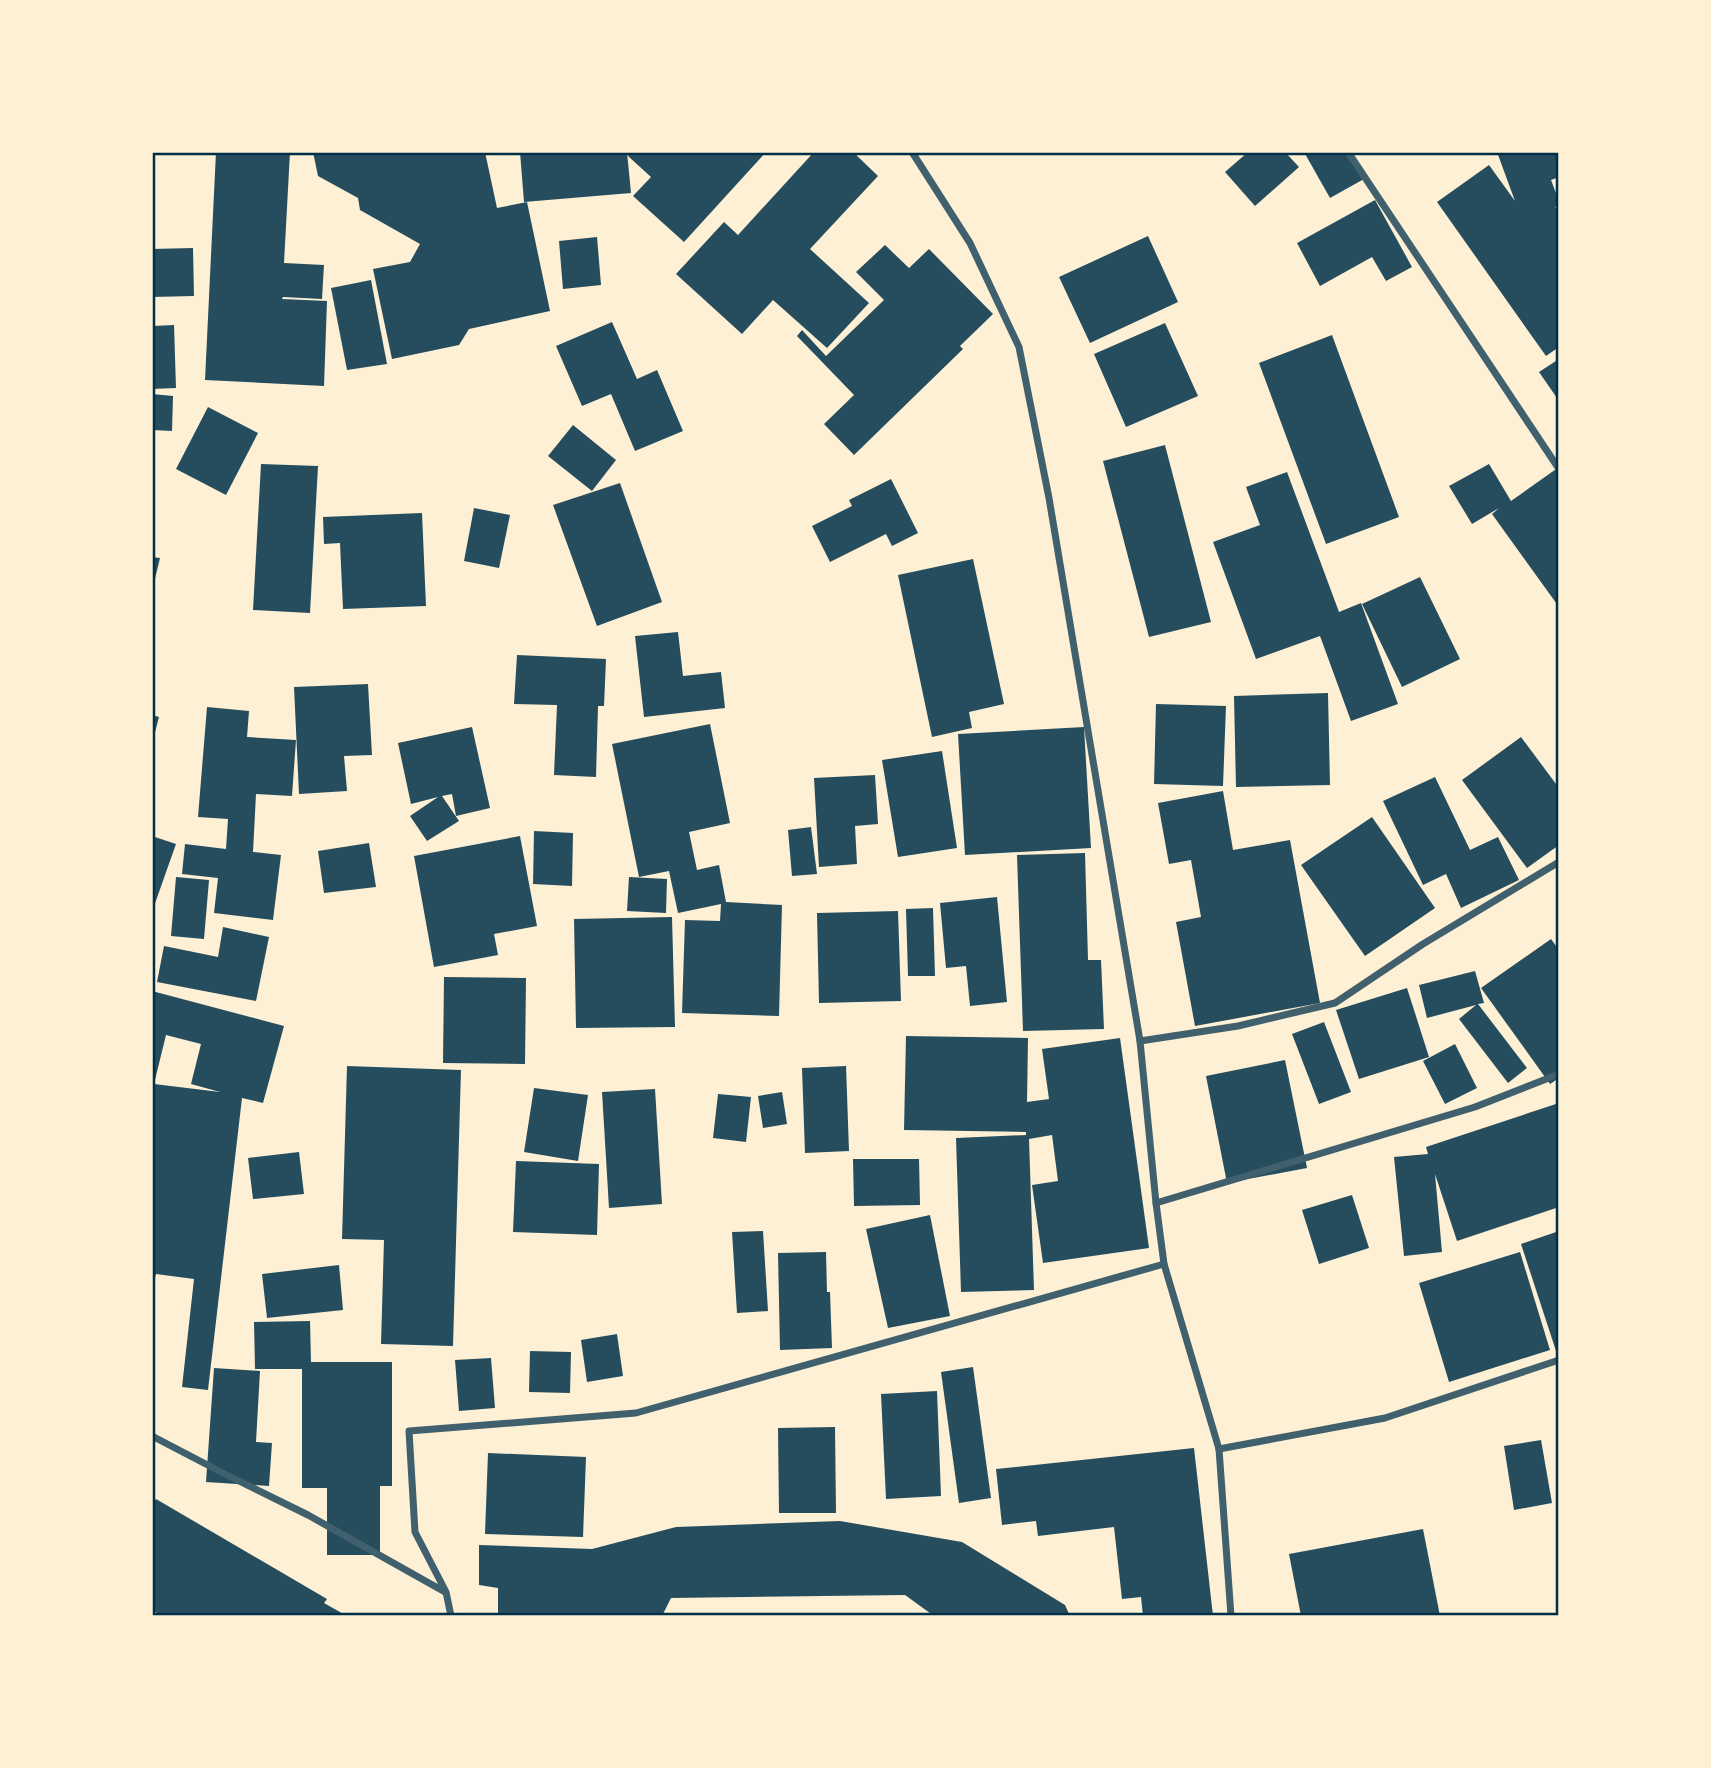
<svg xmlns="http://www.w3.org/2000/svg" width="1711" height="1768" font-family="'Exo 2',sans-serif">
	<rect width="100%" height="100%" fill="#fdf0d5"/>
	<g fill="#264d5e" fill-rule="evenodd">
		<path d="M216,152H290L284,263L324,265L322,299L283,297L282,299L327,301L324,386L205,380Z"/>
		<path d="M313,152H485L497,208L527,202L550,311L469,329L459,345L392,359L373,269L410,262L420,244L360,210L358,198L318,176Z"/>
		<path d="M520,152H627L631,193L524,202Z"/>
		<path d="M631,152H766L684,242L633,196L651,177L628,156Z"/>
		<path d="M814,152H853L878,176L810,249L869,303L827,348L773,300L742,334L676,274L724,222L738,235Z"/>
		<path d="M1248,152H1285L1299,167L1255,206L1225,172Z"/>
		<path d="M1304,152H1349L1364,179L1330,198Z"/>
		<path d="M1497,152H1559V177L1551,180L1559,201V205L1555,207L1559,212V347L1546,356L1437,202L1489,165L1515,201Z"/>
		<path d="M1375,200L1412,267L1386,281L1372,257L1320,286L1297,243Z"/>
		<path d="M1148,236L1178,302L1090,343L1059,277Z"/>
		<path d="M597,237L601,285L563,289L559,241Z"/>
		<path d="M885,245L909,268L929,249L993,314L960,346L963,349L854,455L824,424L854,395L797,336L802,330L826,356L884,300L856,272Z"/>
		<path d="M193,248L194,296L152,297V249Z"/>
		<path d="M371,280L387,364L347,370L331,288Z"/>
		<path d="M612,322L637,379L657,370L683,431L635,451L611,394L582,406L556,346Z"/>
		<path d="M1165,323L1198,396L1126,427L1094,354Z"/>
		<path d="M174,325L176,388L152,389V326Z"/>
		<path d="M1332,335L1399,517L1326,544L1259,363Z"/>
		<path d="M1559,359V401L1539,372Z"/>
		<path d="M152,394L173,396L172,431L152,430Z"/>
		<path d="M208,407L258,433L226,495L176,469Z"/>
		<path d="M573,425L616,460L592,491L548,456Z"/>
		<path d="M1165,445L1211,622L1149,637L1103,461Z"/>
		<path d="M261,464L318,466L310,613L253,610Z"/>
		<path d="M1489,464L1511,501L1559,467V607L1492,514L1499,508L1472,524L1449,486Z"/>
		<path d="M1287,472L1339,612L1361,603L1398,704L1351,721L1320,636L1256,659L1213,542L1260,525L1246,487Z"/>
		<path d="M891,479L918,533L892,546L886,534L830,562L812,526L852,506L849,500Z"/>
		<path d="M620,483L662,602L597,626L553,505Z"/>
		<path d="M474,508L510,515L499,568L464,561Z"/>
		<path d="M422,513L426,606L343,609L340,543L324,544L323,517Z"/>
		<path d="M152,557L160,558L153,587H152Z"/>
		<path d="M973,559L1004,704L969,712L972,728L932,737L898,575Z"/>
		<path d="M1420,577L1460,659L1402,687L1362,604Z"/>
		<path d="M678,632L683,676L721,672L725,708L644,717L635,636Z"/>
		<path d="M517,655L606,659L604,706H598L596,777L554,775L557,705L514,704Z"/>
		<path d="M368,684L372,755L344,756L347,791L299,794L294,687Z"/>
		<path d="M1328,693L1330,785L1236,787L1234,696Z"/>
		<path d="M1156,704L1226,706L1223,786L1154,784Z"/>
		<path d="M207,707L249,711L247,737L296,740L292,796L256,794L253,852L281,855L273,920L214,913L218,878L182,874L185,844L226,849L228,819L198,817Z"/>
		<path d="M152,715L159,717L153,740H152Z"/>
		<path d="M710,724L730,823L689,832L697,870L719,865L726,902L782,905L779,1016L682,1013L685,920L720,921L721,904L678,913L669,871L639,877L612,744Z"/>
		<path d="M472,727L490,808L456,816L452,794L442,796L459,821L427,841L410,816L438,797L411,804L398,743Z"/>
		<path d="M1084,727L1091,848L965,855L958,734Z"/>
		<path d="M1521,737L1559,788V845L1527,868L1462,780Z"/>
		<path d="M942,751L957,848L898,857L882,760Z"/>
		<path d="M875,775L878,824L855,826L857,864L819,867L814,778Z"/>
		<path d="M1435,777L1470,850L1498,837L1519,880L1461,908L1446,874L1423,885L1383,801Z"/>
		<path d="M1223,791L1233,850L1290,840L1320,1003L1195,1026L1176,922L1201,917L1191,860L1169,864L1158,803Z"/>
		<path d="M1372,817L1435,908L1365,956L1301,865Z"/>
		<path d="M811,827L817,874L792,876L788,830Z"/>
		<path d="M534,831L573,833L572,886L533,884Z"/>
		<path d="M152,836L176,844L153,909H152Z"/>
		<path d="M520,836L537,926L494,934L498,955L434,967L414,856Z"/>
		<path d="M369,843L376,887L324,893L318,851Z"/>
		<path d="M1085,853L1088,960H1101L1104,1029L1023,1031L1017,855Z"/>
		<path d="M176,877L209,880L204,939L171,936Z"/>
		<path d="M629,877L667,879L666,913L627,911Z"/>
		<path d="M997,897L1007,1002L970,1006L966,966L946,968L940,903Z"/>
		<path d="M933,908L935,976H908L906,909Z"/>
		<path d="M898,911L901,1001L819,1003L817,913Z"/>
		<path d="M672,917L675,1027L576,1028L574,919Z"/>
		<path d="M223,927L269,937L256,1001L157,982L164,946L218,957Z"/>
		<path d="M1551,939L1559,950V1078L1550,1084L1481,988Z"/>
		<path d="M1475,971L1484,1003L1478,1004L1527,1068L1508,1083L1459,1019L1476,1005L1427,1018L1419,985Z"/>
		<path d="M444,977L526,978L525,1064L443,1063Z"/>
		<path d="M1407,988L1429,1057L1359,1079L1336,1010Z"/>
		<path d="M152,991L284,1026L263,1103L242,1098L208,1390L182,1387L194,1279L156,1274L152,1289ZM166,1035L201,1044L191,1084L220,1092L154,1084Z"/>
		<path d="M1324,1022L1351,1092L1319,1104L1292,1034Z"/>
		<path d="M906,1036L1028,1038L1027,1102L1049,1099L1042,1049L1120,1038L1149,1248L1043,1263L1032,1185L1058,1181L1052,1135L1029,1139L1034,1290L961,1292L956,1138L1026,1135V1132L904,1130Z"/>
		<path d="M1455,1044L1477,1088L1445,1104L1423,1061Z"/>
		<path d="M1285,1060L1307,1168L1227,1183L1206,1076Z"/>
		<path d="M347,1066L461,1070L453,1346L381,1344L384,1240L342,1239Z"/>
		<path d="M846,1066L849,1151L805,1153L802,1068Z"/>
		<path d="M534,1088L588,1095L578,1161L524,1152Z"/>
		<path d="M655,1089L662,1204L609,1208L602,1092Z"/>
		<path d="M782,1092L787,1124L763,1128L758,1096Z"/>
		<path d="M718,1094L751,1097L746,1142L713,1138Z"/>
		<path d="M1559,1103V1207L1457,1241L1435,1174L1442,1252L1404,1256L1394,1157L1428,1154L1426,1147Z"/>
		<path d="M299,1152L304,1194L253,1199L248,1158Z"/>
		<path d="M853,1159H919L920,1205L854,1206Z"/>
		<path d="M516,1161L599,1164L597,1235L513,1232Z"/>
		<path d="M1352,1195L1369,1248L1319,1264L1302,1210Z"/>
		<path d="M930,1215L950,1316L888,1328L866,1229Z"/>
		<path d="M763,1231L768,1311L737,1313L732,1232Z"/>
		<path d="M1559,1231V1357H1558L1521,1244Z"/>
		<path d="M826,1252L827,1292H830L832,1348L780,1350L778,1253Z"/>
		<path d="M1520,1252L1550,1350L1449,1382L1419,1283Z"/>
		<path d="M339,1265L343,1310L267,1318L262,1274Z"/>
		<path d="M310,1321L311,1362H392V1486H380V1555H327V1488H302V1369H255L254,1322Z"/>
		<path d="M617,1334L623,1376L587,1382L581,1340Z"/>
		<path d="M530,1351L571,1352L570,1393L529,1392Z"/>
		<path d="M491,1358L495,1408L459,1411L455,1360Z"/>
		<path d="M973,1367L991,1498L959,1503L941,1372Z"/>
		<path d="M214,1368L260,1371L256,1442L272,1443L269,1486L206,1482Z"/>
		<path d="M937,1391L941,1496L886,1499L881,1394Z"/>
		<path d="M835,1427L836,1513H779L778,1428Z"/>
		<path d="M1541,1440L1552,1503L1514,1510L1504,1446Z"/>
		<path d="M1194,1448L1213,1616H1143L1141,1597L1122,1599L1114,1527L1038,1536L1036,1521L1002,1525L996,1469Z"/>
		<path d="M488,1453L586,1457L583,1537L485,1534Z"/>
		<path d="M156,1499L327,1599L324,1603L347,1616H162L152,1610V1506Z"/>
		<path d="M840,1521L962,1542L1065,1605L1070,1616H934L905,1595L671,1598L662,1616H498V1588L479,1585V1545L592,1549L676,1527Z"/>
		<path d="M1423,1529L1440,1616H1301L1289,1554Z"/>
	</g>
	<g fill="none" stroke-linecap="round" stroke-linejoin="round">
		<g stroke="#3f606c" stroke-width="7">
			<path d="M912,152L970,243L1019,347L1049,498L1140,1041L1156,1203L1164,1264L1219,1449L1231,1616"/>
			<path d="M1348,152L1559,469"/>
			<path d="M1140,1041L1238,1026L1335,1003L1423,944L1559,862"/>
			<path d="M1156,1203L1475,1107L1559,1074"/>
			<path d="M152,1436L221,1472L308,1515L445,1592"/>
			<path d="M1219,1449L1385,1418L1559,1360"/>
			<path d="M451,1616L446,1592L415,1532L409,1431L636,1413L1164,1264"/>
		</g>
	</g>
	<rect width="1711" height="1768" fill="none" stroke="#fdf0d5" stroke-width="308"/>
	<rect x="154" y="154" width="1403" height="1460" fill="none" stroke="#003049" stroke-width="2.5"/>
</svg>
